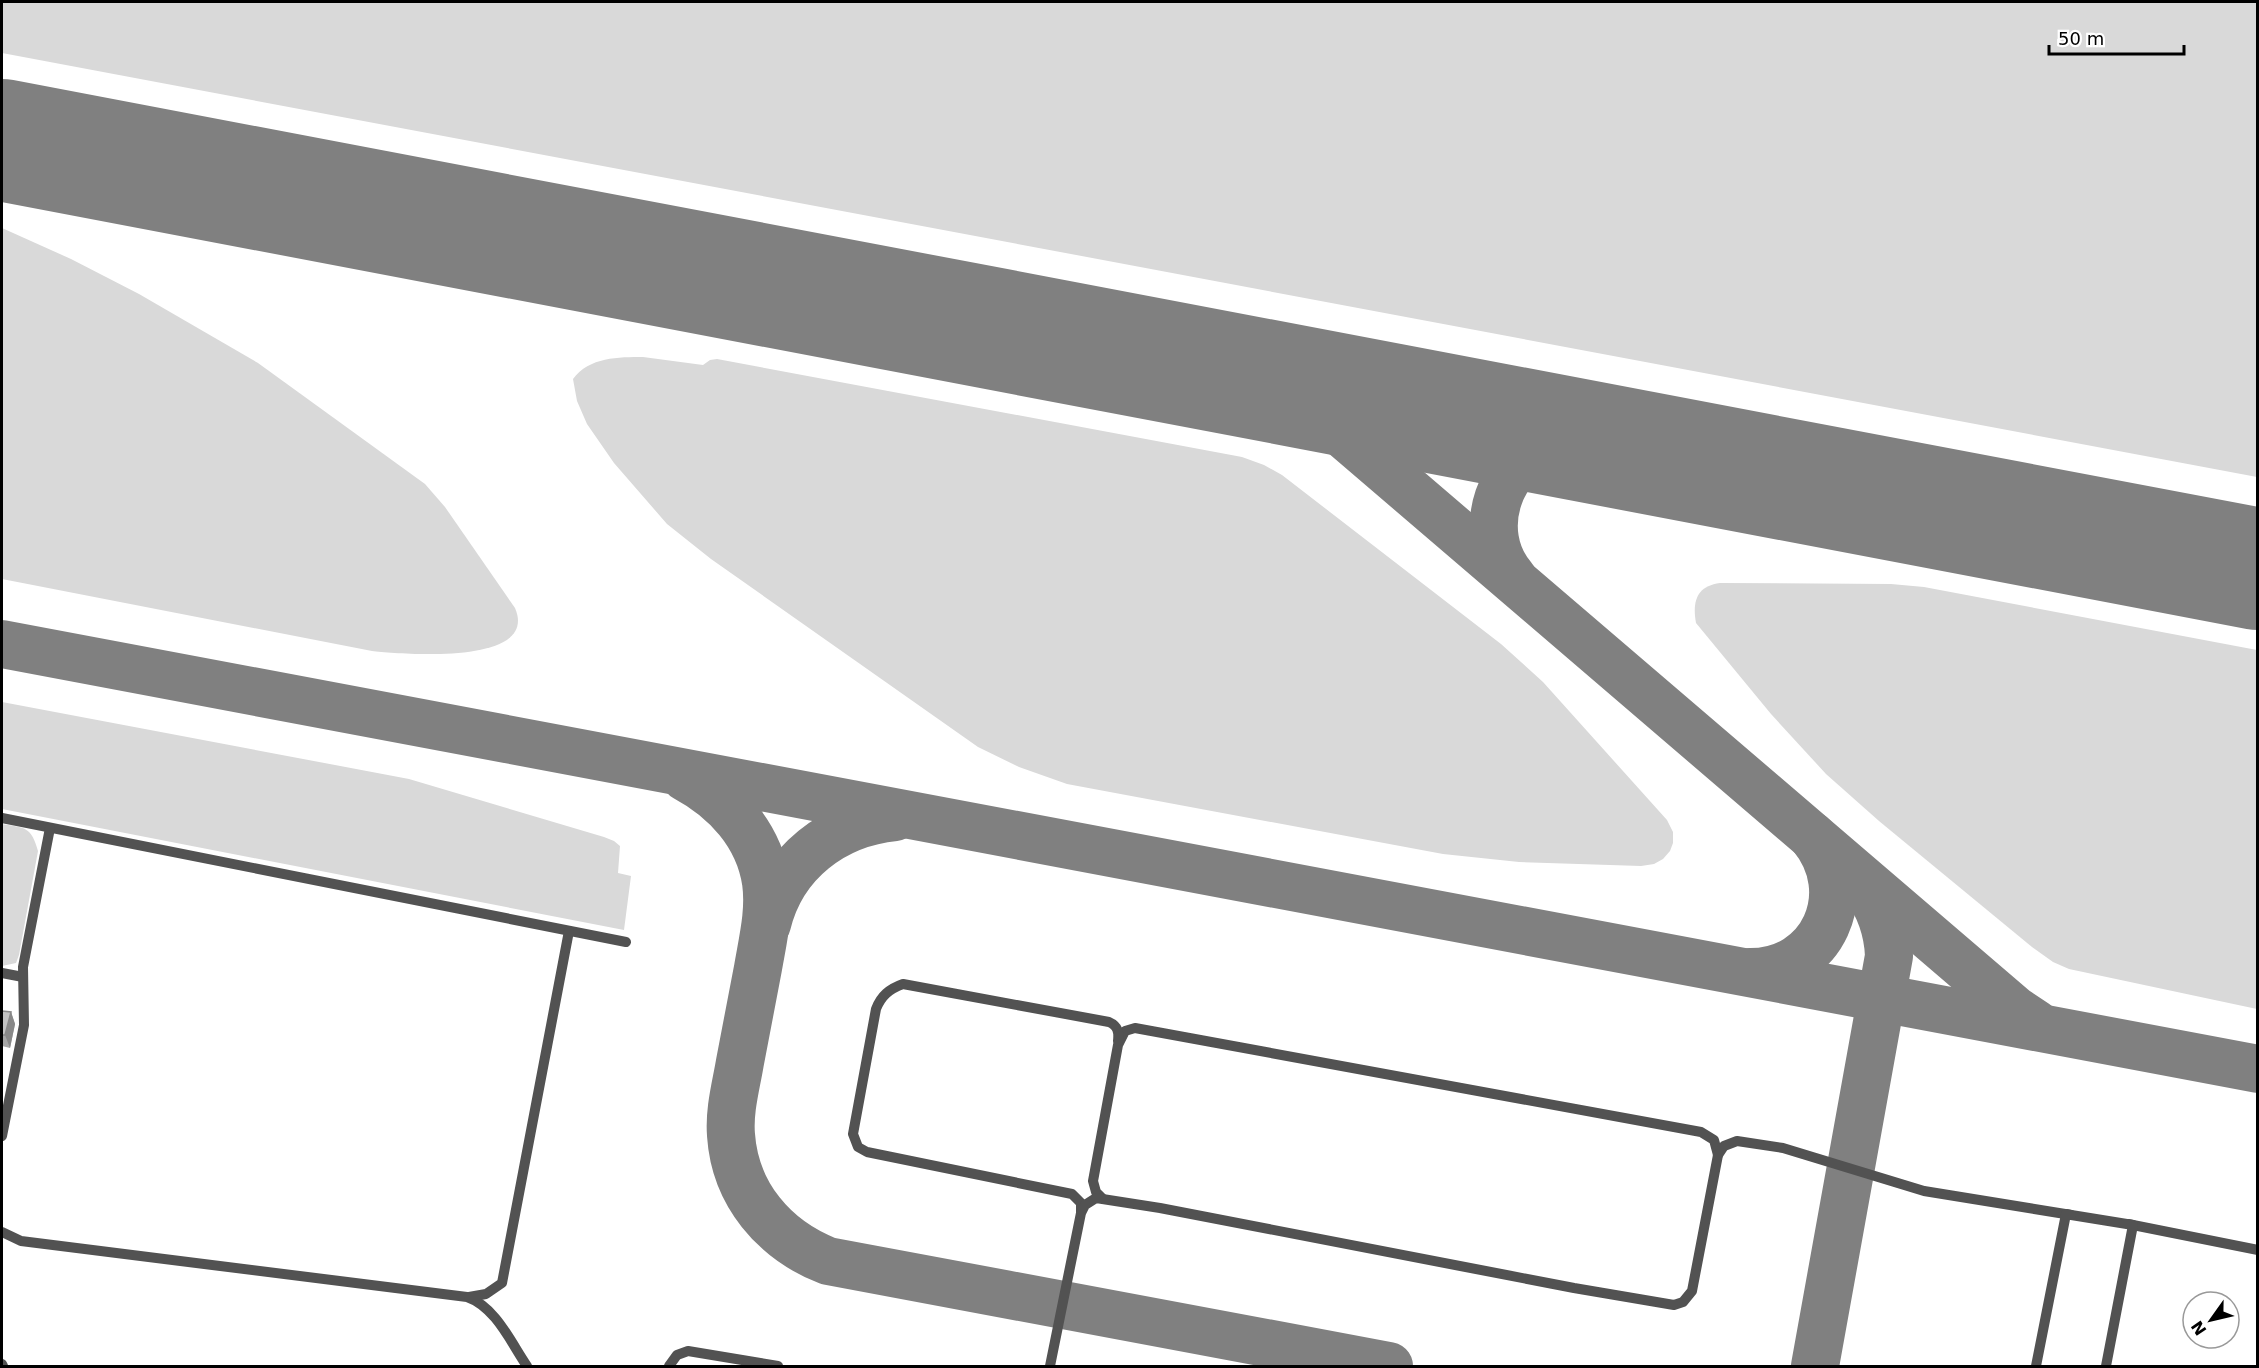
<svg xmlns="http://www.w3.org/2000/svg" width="2259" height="1368" font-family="'DejaVu Sans',sans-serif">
	<rect width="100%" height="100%" fill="#fff"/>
	<g fill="#d9d9d9">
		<path d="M2,2H2257V477L2,53Z"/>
		<path d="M2,228L71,259L139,294L258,363L425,484L445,507L515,608C540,666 400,654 372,651L2,579Z"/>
		<path d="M643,357L703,365L710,360L717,359L1242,457L1264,465L1282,475L1501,644L1543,682L1667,820L1673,832V843L1670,851L1663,859L1654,864L1641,866L1519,862L1443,854L1067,784L1019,767L978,747L711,559L667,524L614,463L587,424L577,401L573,379C589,357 619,357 643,357Z"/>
		<path d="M1720,583L1891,584L1924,587L2257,650V1009L2069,969L2053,962L2032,947L1879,821L1826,774L1771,714L1696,623C1692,601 1697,586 1720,583Z"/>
		<path d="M2,702L409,779L604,837L614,841L620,846L618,873L631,876L624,930L2,809Z"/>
		<path d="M2,824C25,828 31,826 38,851L19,955L16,963L2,966Z"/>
	</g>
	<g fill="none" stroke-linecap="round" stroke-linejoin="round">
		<g stroke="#808080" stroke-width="48">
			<path d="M1260,379L1295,393L2015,1010L2036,1024"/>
			<path d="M1513,578C1473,531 1499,457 1559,440C1566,438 1574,440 1582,440"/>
			<path d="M2,644L2258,1069"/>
			<path d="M685,777C726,799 759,835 766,882C770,911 763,939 758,968C752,999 746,1031 740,1062C736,1086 729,1110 731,1135C735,1194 774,1240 828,1261L1389,1366"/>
			<path d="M767,924C782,862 834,823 895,817"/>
			<path d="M1749,972C1823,973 1859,893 1812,836"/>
			<path d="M1815,1366L1889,956C1888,929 1880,907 1864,885"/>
		</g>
		<path stroke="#808080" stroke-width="122" d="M2,140L2258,569"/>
		<g stroke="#525252" stroke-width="10">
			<path d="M2,818L626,942"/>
			<path d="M2,973L23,977"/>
			<path d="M2,1136L24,1025L23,967L50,828"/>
			<path d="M1102,1198L1096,1192L1093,1181L1118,1045L1125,1031L1135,1028L1701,1132L1714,1140L1718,1155"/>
			<path d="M1081,1212V1203L1072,1194L867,1152L858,1147L853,1134L876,1009C881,996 889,989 903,984L1109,1022C1118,1026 1119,1032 1118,1041"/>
			<path d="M2128,1224L2258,1250"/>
			<path d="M2,1232L21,1241L467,1297C496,1307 511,1343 527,1366"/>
			<path d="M469,1297L486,1294L502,1283L569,931"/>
			<path d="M2,1364L3,1366"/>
			<path d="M669,1366L677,1355L688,1351L778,1366"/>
			<path d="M1050,1366L1081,1213L1085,1205L1096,1198L1160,1208L1574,1288L1674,1305L1683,1302L1692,1291L1718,1155L1724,1146L1737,1141L1783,1148L1924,1191L2133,1225L2106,1366"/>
			<path d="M2036,1366L2066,1214L2071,1215"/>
		</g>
	</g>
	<path fill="#a7a7a7" d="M2,1011L11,1012L15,1024L10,1048L2,1046Z"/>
	<path fill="#888" d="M11,1012L15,1024L10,1048L5,1035Z"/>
	<path fill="#c2c2c2" stroke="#888" stroke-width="1.5" d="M2,1011L11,1012L5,1035H2Z"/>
	<rect width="2259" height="1368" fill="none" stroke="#000000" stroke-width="6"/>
	<g transform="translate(2211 1320) rotate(236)"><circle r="28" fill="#ffffff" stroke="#999999" stroke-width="1.5"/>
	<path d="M0-4.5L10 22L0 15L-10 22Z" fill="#000000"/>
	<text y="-9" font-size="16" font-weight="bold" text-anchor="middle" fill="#000000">N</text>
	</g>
	<path d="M2049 45v9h135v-9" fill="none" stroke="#000000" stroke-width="3"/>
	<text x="2058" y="45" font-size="18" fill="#000000" stroke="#ffffff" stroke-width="4.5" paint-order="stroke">50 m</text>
</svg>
